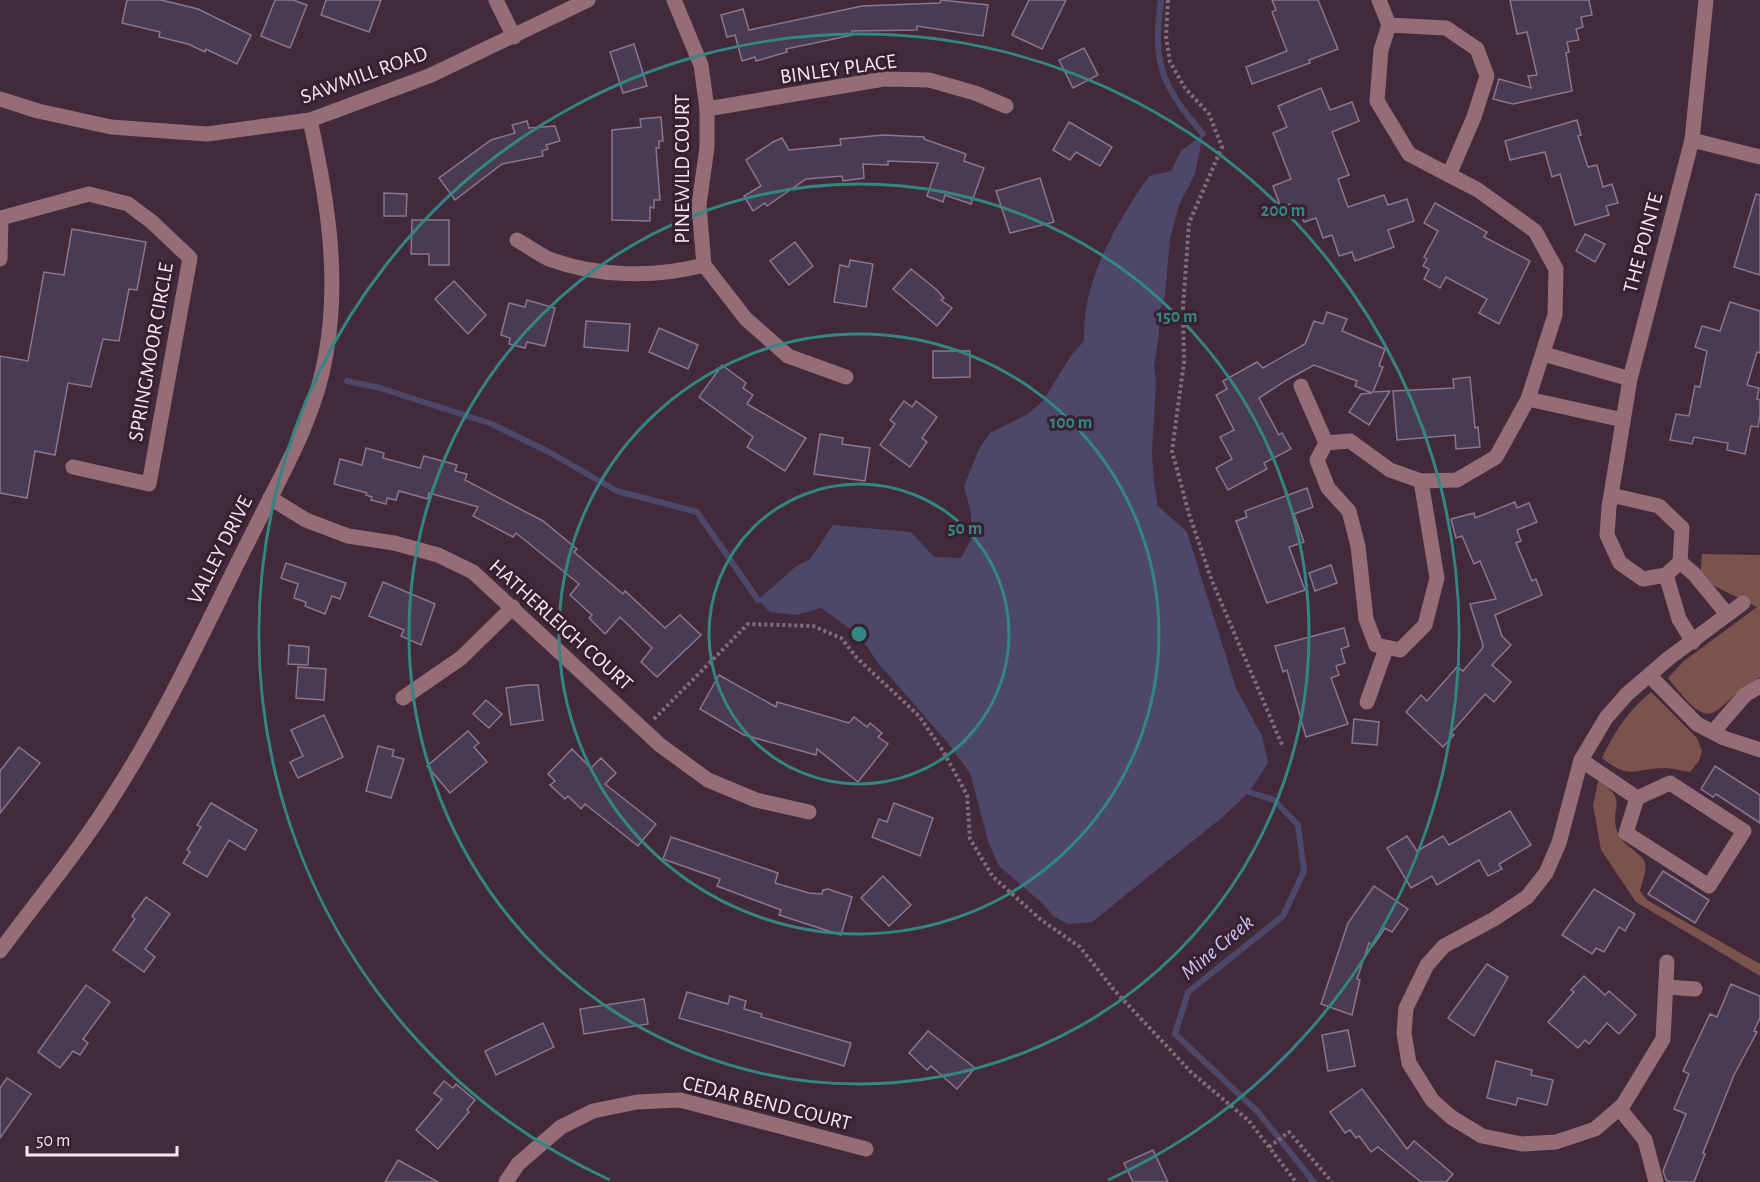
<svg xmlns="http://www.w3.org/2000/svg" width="1760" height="1182" font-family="'Alegreya Sans',sans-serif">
	<rect width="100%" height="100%" fill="#422a3a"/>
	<g fill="#7c524d">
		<path d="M1702,554L1760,555V677C1709,706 1718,742 1668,678L1684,661L1757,607L1700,579Z"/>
		<path d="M1651,692L1697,738L1702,751L1699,761L1690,772C1682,771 1673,768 1666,768C1634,768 1631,781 1602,758C1615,731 1628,711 1651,692Z"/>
		<path d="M1598,781C1631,800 1608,808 1618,833C1623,847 1641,851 1645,863C1647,871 1642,882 1640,891L1647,900L1760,964V976L1636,902L1601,850L1593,805Z"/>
	</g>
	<path fill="#4d476a" d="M1203,134L1195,174L1179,205L1170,239L1165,296L1159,313V335L1154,366L1156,382L1152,452L1154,483L1158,506L1187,532L1236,688L1262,736L1268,763L1249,792L1224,816L1092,922L1068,924L1053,916L1042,903L999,866L989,844L970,773L947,742L878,663L860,636L821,608L796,615L770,612L758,600L795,567L810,559L833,525L911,532L934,557L961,558L971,540V513L964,486L979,449L990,433L1028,414L1043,401L1070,357L1084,341C1082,280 1115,226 1149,176L1171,171L1181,151Z"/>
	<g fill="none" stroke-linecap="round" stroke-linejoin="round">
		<g stroke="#4d476a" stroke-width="6">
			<path d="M1161,0C1152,64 1162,86 1203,134"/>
			<path d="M347,381L380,388L492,424L549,452L617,491L697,512L758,600"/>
			<path d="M1249,792L1274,800L1298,825L1304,871L1283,916L1188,992L1175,1034L1258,1112L1314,1182"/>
		</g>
	</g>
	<g fill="#4b3b52" stroke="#887790" stroke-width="1.5">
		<path d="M127,0H161L198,9L251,35L237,64L206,49L205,52L188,44L159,37L160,32L122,23Z"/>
		<path d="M275,0H293L307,5L290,48L261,36Z"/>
		<path d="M326,0H381L369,32L321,15Z"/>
		<path d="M941,0L988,5L983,36L917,26V30L852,31L853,35L786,49L787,52L756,61L755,57L742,61L735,35L727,37L721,15L743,9L749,30L862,6L940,3Z"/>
		<path d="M1029,0H1066L1042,49L1012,35Z"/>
		<path d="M1272,0H1318L1338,49L1309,60L1310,63L1252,84L1246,67L1287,51L1272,12L1276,10Z"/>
		<path d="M1510,0H1589L1592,15L1581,17L1583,27L1576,29L1579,40L1567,42L1569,52L1566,53L1572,91L1513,104L1493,99L1499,79L1531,88L1528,76L1537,75L1527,32L1517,34Z"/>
		<path d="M634,44L647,86L623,93L610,52Z"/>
		<path d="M1084,48L1098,75L1073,88L1059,60Z"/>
		<path d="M1321,88L1330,110L1352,102L1359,121L1332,132L1349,175L1338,179L1348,207L1384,195L1388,205L1407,199L1414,221L1388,230L1394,247L1355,261L1352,252L1339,256L1332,235L1323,238L1316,218L1304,222L1301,214L1294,216L1290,204L1281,208L1273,186L1291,179L1273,133L1287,127L1278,106Z"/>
		<path d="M661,117L663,141H659V148H656L660,200H654V208L650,207V221L612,220V130L641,127L640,119Z"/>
		<path d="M1577,120L1581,135L1578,136L1588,167L1597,165L1603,187L1612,184L1618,203L1606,206L1609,215L1575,225L1560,174L1552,177L1545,152L1510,160L1505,141Z"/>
		<path d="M527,121L529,128L555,126L560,141L546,145L548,149L542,151L543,156L502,164L455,200L439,178L491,140L515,133L512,125Z"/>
		<path d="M1069,122L1112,147L1100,166L1076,152L1070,160L1053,150Z"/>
		<path d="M883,135L924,137V139L966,154L964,161L984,168L971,204L945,195L943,202L927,196L938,163L888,161V165L863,164L864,178L843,181L842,176L806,179L767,206L765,203L753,211L744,196L761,186L746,160L773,142L782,138L789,150L841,145L840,139Z"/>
		<path d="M1040,178L1054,222L1010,233L996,191Z"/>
		<path d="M384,193L407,194L406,216H384Z"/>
		<path d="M1756,194L1760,195V275L1734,267Z"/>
		<path d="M1435,203L1487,232L1484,237L1530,261L1499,324L1479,313L1487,299L1446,277L1440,288L1424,279L1429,269L1423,266L1427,259L1424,257L1438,231L1424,223Z"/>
		<path d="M412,220H449V265H429V254H411Z"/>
		<path d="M72,229L146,242L137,290L129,289L119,341L103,339L91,387L68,383L55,455L35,451L27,498L0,493V356L28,361L44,272L64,275Z"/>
		<path d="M1585,234L1605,244L1595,262L1576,251Z"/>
		<path d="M795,242L813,266L789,285L770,261Z"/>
		<path d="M850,260L873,264L866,307L834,302L840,265L849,267Z"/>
		<path d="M911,269L937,290L944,298L941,300L952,308L937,326L893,289Z"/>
		<path d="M454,281L486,315L468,334L435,299Z"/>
		<path d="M527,300L555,308L545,346L527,342L525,348L509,344L510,338L501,335L509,303L525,307Z"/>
		<path d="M1730,302L1760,311V353L1757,352L1747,385L1759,388L1757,399L1760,400V415L1758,427L1751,426L1745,454L1727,450L1728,443L1694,437L1692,444L1670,440L1676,414L1689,416L1695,386L1700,387L1707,351L1695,347L1702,326L1720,331Z"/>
		<path d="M1327,312L1347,319L1342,331L1385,349L1379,366L1383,367L1373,392L1390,391L1369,425L1349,412L1361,394L1372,393L1355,386L1357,381L1314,365L1285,381L1259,398L1279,435L1282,433L1291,449L1264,463L1267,469L1228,490L1216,468L1232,459L1220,437L1234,430L1216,395L1227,389L1223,381L1257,362L1263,368L1305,344L1314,321L1323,324Z"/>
		<path d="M586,321L630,324L628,351L584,347Z"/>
		<path d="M659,328L698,345L688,369L649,352Z"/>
		<path d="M933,351H970V377L933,378Z"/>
		<path d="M722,365L746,383L743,388L753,395L747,404L806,438L785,471L747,447L753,437L699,397Z"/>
		<path d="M1470,377L1475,428L1478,427L1480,447L1456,449L1455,435L1397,440L1393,391L1454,388L1453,379Z"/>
		<path d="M904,401L912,407L916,401L937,417L922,438L927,442L910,467L880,445L895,424L890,420Z"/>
		<path d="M820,434L843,438L842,444L870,448L865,481L814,474Z"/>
		<path d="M366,448L384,453L383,458L420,468L424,456L457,465L455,471L467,474L465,480L543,521L577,549L574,552L623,594L625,591L665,628L680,615L701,635L657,677L641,662L652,648L620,617L605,634L589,618L592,615L570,595L579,584L516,533L513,537L473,516L478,507L429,493L428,499L399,491L396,500L387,498L386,504L371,500L372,497L366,495L367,493L334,484L340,459L362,465Z"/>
		<path d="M1307,488L1313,507L1294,514L1304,542L1289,547L1305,590L1267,603L1236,521L1247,517L1245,511Z"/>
		<path d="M1515,502L1517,508L1529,503L1537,522L1517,530L1521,541L1516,543L1532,581L1536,579L1542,595L1495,615L1502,636L1511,645L1492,665L1511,682L1494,702L1485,694L1451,733L1454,735L1443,747L1406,712L1421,695L1427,701L1457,667L1463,671L1482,649L1483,645L1470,604L1496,599L1480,561L1474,564L1462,536L1456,538L1451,519L1474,513L1475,518Z"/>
		<path d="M286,563L346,583L340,599L332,596L325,614L305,606L306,602L294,598L298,584L281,578Z"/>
		<path d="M1331,565L1337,583L1315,591L1309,573Z"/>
		<path d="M383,582L435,604L421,645L401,636L404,630L369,616Z"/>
		<path d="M1344,628L1349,646L1341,649L1345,663L1336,666L1339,675L1331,678L1348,724L1306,737L1287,670L1283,672L1275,646Z"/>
		<path d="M289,645L309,647L308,665L288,664Z"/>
		<path d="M298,667L326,669L324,700L296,698Z"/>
		<path d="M719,675L776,707L777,702L849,723L854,717L867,727L870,723L882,733L878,737L888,744L858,782L817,749L816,755L744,735L700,709Z"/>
		<path d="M527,685H538L543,720L511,725L506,688Z"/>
		<path d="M486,700L502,714L489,728L473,714Z"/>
		<path d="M324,715L343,757L298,778L290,762L303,756L291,730Z"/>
		<path d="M1354,719L1379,722L1377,745L1352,743Z"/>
		<path d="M468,731L479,743L474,747L487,762L450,793L427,766Z"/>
		<path d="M378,746L394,750L392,756L404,759L391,798L366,791Z"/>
		<path d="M19,747L40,763L0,813V771Z"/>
		<path d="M572,749L591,768L601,758L616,773L605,784L656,824L638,846L585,804L581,809L568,796L565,799L550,785L555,781L548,774Z"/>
		<path d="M1715,766L1760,795V823L1716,794L1713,797L1701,789Z"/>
		<path d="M211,803L257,830L245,850L229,840L207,877L183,863L190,852L187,850L201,827L197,825Z"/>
		<path d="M894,803L933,818L920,856L872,837L879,819L887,822Z"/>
		<path d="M1510,811L1531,845L1499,864L1502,869L1488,876L1479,860L1437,885L1432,876L1411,888L1387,848L1407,836L1417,851L1443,836L1449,845Z"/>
		<path d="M671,837L778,873L775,883L809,893L822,894L823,890L828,889L852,897L841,935L779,915L781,910L717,886L720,879L663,859Z"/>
		<path d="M1663,871L1709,900L1695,923L1648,894Z"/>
		<path d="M883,876L911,905L889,926L861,898Z"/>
		<path d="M1374,886L1408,909L1392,932L1385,928L1373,946L1369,943L1357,979L1360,980L1352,1015L1321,1004L1348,923Z"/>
		<path d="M1594,889L1635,914L1625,931L1619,927L1604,952L1596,948L1592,954L1562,935Z"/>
		<path d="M146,897L170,914L145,949L155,957L144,972L113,950L135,919L132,916Z"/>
		<path d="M1487,964L1508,977L1474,1036L1448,1018Z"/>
		<path d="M1584,976L1605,995L1609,991L1636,1015L1619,1034L1607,1023L1589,1044L1585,1040L1578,1048L1548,1022L1574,992L1571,990Z"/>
		<path d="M1731,984L1760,996V1018L1754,1031L1757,1032L1734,1075L1703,1153L1705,1154L1694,1182H1670L1666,1180L1663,1171L1686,1114L1674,1109L1689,1074L1683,1071L1710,1014L1717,1017Z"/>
		<path d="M86,985L110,1002L83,1039L88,1043L80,1055L73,1051L60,1068L38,1052Z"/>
		<path d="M687,992L728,1004L730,996L746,1001L744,1009L762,1014L761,1017L851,1043L844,1066L679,1018Z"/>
		<path d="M644,999L648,1024L584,1034L580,1009Z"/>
		<path d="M543,1023L554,1047L496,1075L485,1051Z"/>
		<path d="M1348,1030L1355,1066L1328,1071L1322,1035Z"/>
		<path d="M928,1031L975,1068L957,1089L931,1066L927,1070L909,1053Z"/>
		<path d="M1496,1061L1532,1070L1531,1075L1553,1080L1547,1105L1518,1098L1516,1105L1487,1098Z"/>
		<path d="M7,1078L31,1094L0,1138V1088Z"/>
		<path d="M444,1081L453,1088L456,1084L475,1100L467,1110L469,1112L438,1149L416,1130L442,1099L434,1093Z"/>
		<path d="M1362,1089L1407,1149L1414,1141L1453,1174L1446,1182H1421L1378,1147L1371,1152L1359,1136L1356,1138L1350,1130L1345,1133L1330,1112Z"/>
		<path d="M1153,1150L1168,1182H1133L1124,1163Z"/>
		<path d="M398,1160L438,1182H385Z"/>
	</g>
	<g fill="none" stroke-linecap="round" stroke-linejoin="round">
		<g stroke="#816c7a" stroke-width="4" stroke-dasharray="3 3" stroke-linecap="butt">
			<path d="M1168,0L1166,36L1170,62L1185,88L1209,114L1222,147L1189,223L1183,307L1184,362L1172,451L1189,514L1212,581L1283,747"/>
			<path d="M654,719L748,624L813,626L841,638L857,658L919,716L943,751L967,795L970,839L993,877L1040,919L1080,947L1114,990L1192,1073L1249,1121L1296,1182"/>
			<path d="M1269,1147L1289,1132L1332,1182"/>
		</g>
		<g stroke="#956d76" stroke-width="15">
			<path d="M496,0L514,37"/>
			<path d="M674,0L701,65L707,109V147L699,205L704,265L746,319L788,356L846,377"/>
			<path d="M1379,0L1389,25L1381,50L1377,101L1409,154L1478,190L1535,231L1556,269L1555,315L1528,399L1496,457L1457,480L1421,481L1390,470L1350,441L1326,443L1317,460L1328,488L1349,511L1358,546L1366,619L1376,645L1400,650L1425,625L1437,578L1421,481"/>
			<path d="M1389,25L1446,28L1477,49L1487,76L1474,117L1449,175"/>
			<path d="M0,99L38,111L111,127L207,134L310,120L429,76L588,0"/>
			<path d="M707,109L884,79L929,80L975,93L1006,106"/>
			<path d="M1692,140L1760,157"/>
			<path d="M517,240C528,246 538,254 549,259C597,277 655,278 704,265"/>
			<path d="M0,259L1,218L89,194L128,204L152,222L190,258L149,484L73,467"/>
			<path d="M1544,354L1630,379"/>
			<path d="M1301,386L1326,443"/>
			<path d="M1528,399L1623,420"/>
			<path d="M1611,495L1659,506L1682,528L1680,562L1666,575L1643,579L1620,563L1607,535L1609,507L1630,379L1692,140L1706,0"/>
			<path d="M270,498L306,520L348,536L394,543L438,555L473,572L660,745L708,780L756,800L809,812"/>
			<path d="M1680,562L1694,574L1727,614"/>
			<path d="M1666,575L1679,619L1693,642"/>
			<path d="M1650,676L1697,724L1724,738L1760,750"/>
			<path d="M403,698L461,658L513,607"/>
			<path d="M1367,702L1386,649"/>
			<path d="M1713,732L1745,695L1760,686"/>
			<path d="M1581,760L1637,798L1626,833L1709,886L1744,831L1670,783L1637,798"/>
			<path d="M0,951C39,898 83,846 117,790C168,710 208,621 251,536C280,477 315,420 326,354C340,275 327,197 310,120"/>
			<path d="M1667,962L1663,1039L1623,1105L1595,1129L1556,1142L1522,1144L1482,1136L1451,1117L1432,1100L1409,1063L1404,1033L1406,1008L1427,965L1444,946L1494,919L1527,897L1546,873L1559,843L1581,760L1606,718L1627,694L1669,658L1743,603"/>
			<path d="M1667,987L1695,989"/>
			<path d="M1619,1108L1645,1140L1656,1182"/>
			<path d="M506,1182L518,1164L561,1127L593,1111L637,1102L680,1100L866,1149"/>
		</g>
	</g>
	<g fill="none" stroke="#328782" stroke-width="3">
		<circle cx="859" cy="634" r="150"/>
		<circle cx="859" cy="634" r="300"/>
		<circle cx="859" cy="634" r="450"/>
		<path d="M610 1180A600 600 0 1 1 1108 1180"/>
	</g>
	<g text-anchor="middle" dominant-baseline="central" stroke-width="6" stroke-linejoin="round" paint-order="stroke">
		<g font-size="21" fill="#f7e7f1" stroke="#372030">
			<text transform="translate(838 69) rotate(-8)">BINLEY PLACE</text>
			<text transform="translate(364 75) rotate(-20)">SAWMILL ROAD</text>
			<text transform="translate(682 169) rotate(-90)">PINEWILD COURT</text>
			<text transform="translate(1643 243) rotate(-75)">THE POINTE</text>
			<text transform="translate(151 352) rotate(-80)">SPRINGMOOR CIRCLE</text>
			<text transform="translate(220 550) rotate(-63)">VALLEY DRIVE</text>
			<text transform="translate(561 625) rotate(42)">HATHERLEIGH COURT</text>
			<text transform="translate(767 1103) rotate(14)">CEDAR BEND COURT</text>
		</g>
		<g font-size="22" font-style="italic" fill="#ccc5f7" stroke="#372030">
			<text transform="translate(1217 947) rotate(-40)">Mine Creek</text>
		</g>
	</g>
	<circle cx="859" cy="634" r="9" fill="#328782" stroke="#372030" stroke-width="3"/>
	<g font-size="18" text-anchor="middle" font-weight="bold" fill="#328782" stroke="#372030" stroke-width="6" stroke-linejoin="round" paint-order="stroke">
		<text x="1283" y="216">200 m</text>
		<text x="1177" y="322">150 m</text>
		<text x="1071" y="428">100 m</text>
		<text x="965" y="534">50 m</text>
	</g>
	<path d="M27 1146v9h150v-9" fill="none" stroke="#f7e7f1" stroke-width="3"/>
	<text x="36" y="1146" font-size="18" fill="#f7e7f1" stroke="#372030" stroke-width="4.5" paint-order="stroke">50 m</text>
</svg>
